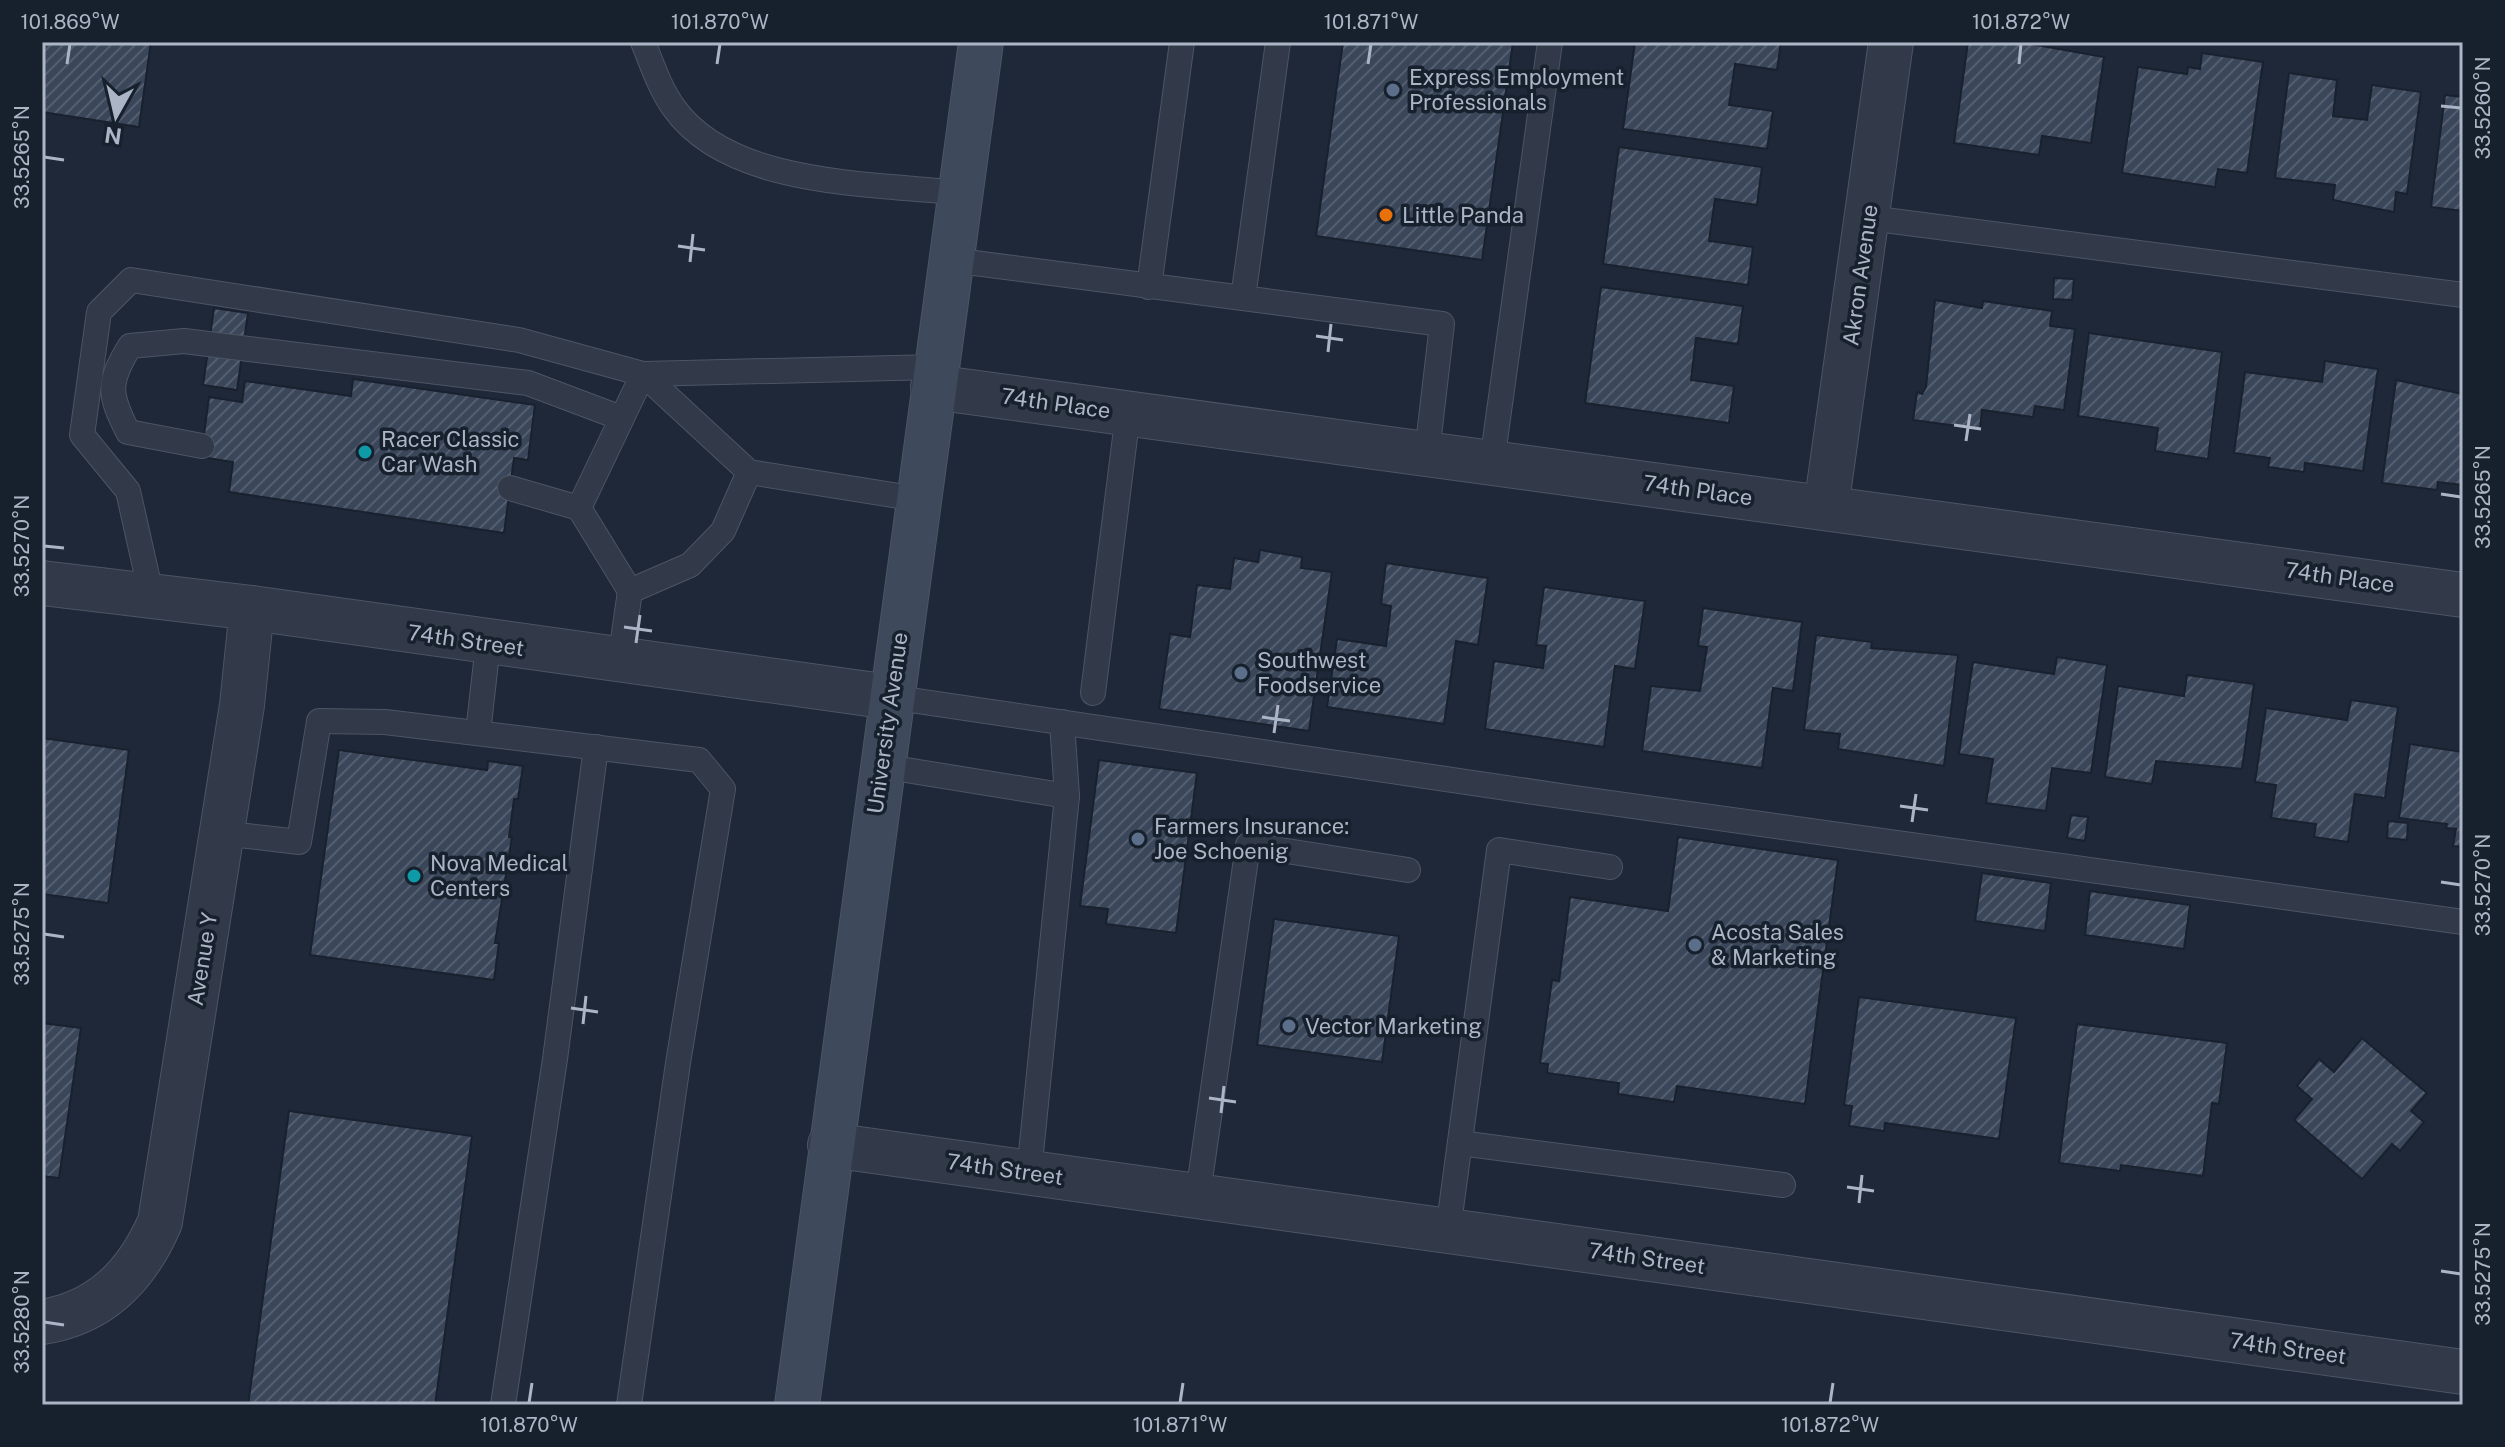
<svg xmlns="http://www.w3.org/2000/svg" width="2505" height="1447" font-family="'Public Sans',sans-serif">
	<defs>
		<pattern id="building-hatch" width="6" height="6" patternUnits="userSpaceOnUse" patternTransform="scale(2)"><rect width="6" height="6" fill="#3a4659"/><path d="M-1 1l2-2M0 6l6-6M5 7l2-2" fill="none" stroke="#545e6f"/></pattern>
	</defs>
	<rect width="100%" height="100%" fill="#1e2838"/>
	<g fill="url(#building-hatch)" stroke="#19212f" stroke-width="2">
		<path d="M42,42H151L139,127L42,112Z"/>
		<path d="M1343,42H1513L1482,260L1316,236Z"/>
		<path d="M1635,42H1781L1777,70L1735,64L1729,105L1773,111L1767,149L1623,129Z"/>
		<path d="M1968,42H2020L2104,57L2091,143L2042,136L2039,155L1954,143Z"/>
		<path d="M2202,53L2263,62L2247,173L2218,169L2215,187L2122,173L2138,67L2187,74L2188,67L2200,69Z"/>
		<path d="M2289,73L2337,80L2333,116L2367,120L2372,85L2421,92L2407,194L2396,192L2394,212L2333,200L2335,185L2275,178Z"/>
		<path d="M2445,95L2463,97V211L2431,207Z"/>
		<path d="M1619,147L1762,167L1757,205L1715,199L1709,241L1753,247L1748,285L1603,264Z"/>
		<path d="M2054,278L2074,279L2072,300L2053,299Z"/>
		<path d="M1601,287L1743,306L1738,344L1696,338L1691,380L1734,386L1729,423L1585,403Z"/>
		<path d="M1935,300L1982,308L1983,301L2052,311L2050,326L2075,329L2064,410L2035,406L2033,417L1982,410L1980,429L1913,420L1917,392L1922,394L1926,387Z"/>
		<path d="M214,308L248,313L237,390L203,385Z"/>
		<path d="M2089,333L2222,352L2208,459L2155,451L2158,428L2078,416Z"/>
		<path d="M2325,361L2378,369L2363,471L2305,463L2304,472L2268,467L2270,458L2234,453L2245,372L2322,382Z"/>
		<path d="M353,379L535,405L528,460L514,458L504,533L229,492L233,462L201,457L209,397L242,402L245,381L351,396Z"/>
		<path d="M2396,380L2463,394V485L2438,482L2437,490L2382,483Z"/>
		<path d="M1260,550L1302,557L1301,568L1332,572L1309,731L1159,709L1170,634L1190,637L1197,585L1230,589L1234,558L1258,562Z"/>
		<path d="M1386,563L1488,578L1478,645L1456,641L1444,724L1327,707L1337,639L1386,646L1391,606L1381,604Z"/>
		<path d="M1544,587L1645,601L1635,669L1615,666L1604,747L1485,729L1494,661L1543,668L1546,646L1536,645Z"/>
		<path d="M1703,608L1802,622L1793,691L1773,688L1762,768L1642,751L1651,686L1700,691L1707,647L1698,646Z"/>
		<path d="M1816,635L1872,642L1871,648L1958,655L1944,766L1838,749L1840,734L1804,730Z"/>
		<path d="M2057,657L2107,665L2091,773L2052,768L2046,811L1986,803L1993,759L1959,754L1973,662L2054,674Z"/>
		<path d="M2187,675L2254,684L2242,769L2156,761L2152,784L2105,777L2118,686L2184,696Z"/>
		<path d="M2351,700L2398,707L2385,798L2355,794L2348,842L2314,837L2316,824L2271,818L2276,785L2255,782L2266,708L2347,720Z"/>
		<path d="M42,738L129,750L108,903L42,894Z"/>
		<path d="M2410,744L2463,752V847L2453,846L2456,829L2446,828L2447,824L2399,818Z"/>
		<path d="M339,750L487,770L488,761L523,766L518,799H514L509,837H512L495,943H499L494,980L310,955Z"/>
		<path d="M1099,760L1197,773L1176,933L1106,924L1108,909L1080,906Z"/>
		<path d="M2071,815L2088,817L2085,841L2067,838Z"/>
		<path d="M2388,821L2408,823L2407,840L2387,838Z"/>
		<path d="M1678,837L1838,860L1805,1104L1677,1086L1674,1102L1618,1094L1619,1083L1547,1073L1548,1064L1540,1063L1552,980L1559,981L1570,897L1668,911Z"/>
		<path d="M1982,873L2051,883L2045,931L1975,921Z"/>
		<path d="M2090,891L2190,905L2184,949L2085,935Z"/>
		<path d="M1274,919L1399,936L1382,1062L1257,1045Z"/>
		<path d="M1859,997L2016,1018L1999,1139L1885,1123L1884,1131L1849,1126L1852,1106L1844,1105Z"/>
		<path d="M42,1023L81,1028L59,1178L42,1176Z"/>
		<path d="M2077,1024L2227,1043L2219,1104L2212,1103L2203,1176L2121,1165L2120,1171L2059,1163Z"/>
		<path d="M2362,1038L2427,1093L2411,1111L2424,1122L2400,1151L2392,1144L2362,1179L2294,1120L2312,1099L2297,1086L2319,1059L2334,1072Z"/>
		<path d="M289,1111L472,1136L435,1405H248Z"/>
	</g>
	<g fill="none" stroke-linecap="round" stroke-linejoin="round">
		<g stroke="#4c5564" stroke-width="26">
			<g id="service">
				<path d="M643,42C652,64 660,89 674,108C730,187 873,183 960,193"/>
				<path d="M1278,42L1243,298L1442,324L1427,453"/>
				<path d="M1869,218L2463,295"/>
				<path d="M951,260L1243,298"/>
				<path d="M1149,287L1182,42"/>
				<path d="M202,446L128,432C109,395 107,383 130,346L184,341L528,383L621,418"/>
				<path d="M1492,462L1550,42"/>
				<path d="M510,488L579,508"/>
				<path d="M630,591L579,508L643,374L749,472L918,499"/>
				<path d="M152,598L128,491L82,435L99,312L131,280L519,340L643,374L936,367"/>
				<path d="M620,661L630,591L690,565L723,531L749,472"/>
				<path d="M1093,693L1128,413"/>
				<path d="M890,697L1568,797L2463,922"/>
				<path d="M478,733L488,644"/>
				<path d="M881,766L1067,796"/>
				<path d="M222,833L299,842L319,721L385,722L699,760L723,789L678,1063L629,1405"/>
				<path d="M1460,1143L1783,1185"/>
				<path d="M1029,1173L1067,796L1062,722"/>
				<path d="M1198,1194L1248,845L1408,870"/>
				<path d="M1448,1231L1499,850L1610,867"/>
				<path d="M503,1405L555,1059L596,747"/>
			</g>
		</g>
		<g stroke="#4c5564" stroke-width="46">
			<g id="minor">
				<path d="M933,387L2463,595"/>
				<path d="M1826,508L1891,42"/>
				<path d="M42,583L252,608L890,697"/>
				<path d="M830,1145L2463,1372"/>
				<path d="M42,1322C101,1313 137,1275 160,1222L242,705L252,608"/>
			</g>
		</g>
		<g stroke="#4c5564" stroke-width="46">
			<path id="secondary" d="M797,1405L981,42"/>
		</g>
		<use href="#service" stroke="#323a49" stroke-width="24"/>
		<use href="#minor" stroke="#323a49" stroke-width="44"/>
		<use href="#secondary" stroke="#3f495c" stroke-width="44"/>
	</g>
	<path fill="none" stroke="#acb5c6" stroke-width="3" d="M67,64L70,44M717,64L720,44M1368,64L1371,44M2019,64L2021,44M2441,106L2461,108M44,157L64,160M678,246L705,250M690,262L693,234M1316,336L1343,340M1328,352L1331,324M1954,425L1981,429M1966,441L1970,414M2441,494L2461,497M44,546L64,548M624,627L652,631M636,643L640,615M1262,717L1290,721M1274,733L1278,705M1900,806L1928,810M1912,822L1916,794M2441,882L2461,885M44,934L64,937M571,1008L598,1012M583,1024L586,996M1209,1098L1236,1102M1221,1113L1224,1086M1847,1187L1874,1191M1859,1203L1862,1175M2441,1271L2461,1274M44,1322L64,1325M529,1403L532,1383M1180,1403L1183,1383M1830,1403L1833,1383"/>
	<g fill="#5c6f8a" stroke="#17202d" stroke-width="3">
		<circle cx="1393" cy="90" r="8"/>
		<circle cx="1241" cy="673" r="8"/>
		<circle cx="1138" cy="839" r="8"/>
		<circle cx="1695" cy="945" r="8"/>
		<circle cx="1289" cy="1026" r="8"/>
	</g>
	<circle fill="#e8710a" stroke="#17202d" stroke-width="3" cx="1386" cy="215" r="8"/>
	<g fill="#0f9aa8" stroke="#17202d" stroke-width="3">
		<circle cx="365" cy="452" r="8"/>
		<circle cx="414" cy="876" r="8"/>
	</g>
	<g text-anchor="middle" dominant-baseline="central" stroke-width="7" stroke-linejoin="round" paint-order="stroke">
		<g font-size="22" fill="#acb5c6" stroke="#17202d" text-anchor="start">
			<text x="1409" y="77">Express Employment<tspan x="1409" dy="25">Professionals</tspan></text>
			<text x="1402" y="215">Little Panda</text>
			<text x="381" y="439">Racer Classic<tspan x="381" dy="25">Car Wash</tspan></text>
			<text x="1257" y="660">Southwest<tspan x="1257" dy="25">Foodservice</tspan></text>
			<text x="1154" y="826">Farmers Insurance:<tspan x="1154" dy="25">Joe Schoenig</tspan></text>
			<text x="430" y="863">Nova Medical<tspan x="430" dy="25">Centers</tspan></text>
			<text x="1711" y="932">Acosta Sales<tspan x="1711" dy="25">&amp; Marketing</tspan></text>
			<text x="1305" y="1026">Vector Marketing</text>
		</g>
		<g font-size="22" fill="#acb5c6" stroke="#17202d">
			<text transform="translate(1860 275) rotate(-82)">Akron Avenue</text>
			<text transform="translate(1056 403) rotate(8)">74th Place</text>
			<text transform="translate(1698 490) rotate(8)">74th Place</text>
			<text transform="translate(2340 577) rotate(8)">74th Place</text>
			<text transform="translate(466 640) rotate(8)">74th Street</text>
			<text transform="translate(887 723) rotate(-82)">University Avenue</text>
			<text transform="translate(202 959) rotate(-81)">Avenue Y</text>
			<text transform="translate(1005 1169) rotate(8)">74th Street</text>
			<text transform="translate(1647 1258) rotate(8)">74th Street</text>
			<text transform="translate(2288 1348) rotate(8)">74th Street</text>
		</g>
	</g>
	<rect width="2505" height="1447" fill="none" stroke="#17202d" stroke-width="88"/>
	<g transform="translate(116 116) rotate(188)" stroke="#17202d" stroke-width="6" paint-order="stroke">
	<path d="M0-6L14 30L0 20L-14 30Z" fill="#acb5c6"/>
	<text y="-12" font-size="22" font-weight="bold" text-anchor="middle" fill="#acb5c6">N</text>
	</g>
	<rect x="44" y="44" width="2417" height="1359" fill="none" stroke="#acb5c6" stroke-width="3"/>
	<g font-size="20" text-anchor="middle" fill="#acb5c6">
		<text x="70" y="29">101.869°W</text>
		<text x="720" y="29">101.870°W</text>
		<text x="1371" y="29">101.871°W</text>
		<text x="2021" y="29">101.872°W</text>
		<text transform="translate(2483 108) rotate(-90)" y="7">33.5260°N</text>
		<text transform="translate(22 157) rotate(-90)" y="7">33.5265°N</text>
		<text transform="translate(2483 497) rotate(-90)" y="7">33.5265°N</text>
		<text transform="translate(22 546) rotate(-90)" y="7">33.5270°N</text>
		<text transform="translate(2483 885) rotate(-90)" y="7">33.5270°N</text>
		<text transform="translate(22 934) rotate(-90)" y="7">33.5275°N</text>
		<text transform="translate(2483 1274) rotate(-90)" y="7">33.5275°N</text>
		<text transform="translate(22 1322) rotate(-90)" y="7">33.5280°N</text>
		<text x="529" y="1432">101.870°W</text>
		<text x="1180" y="1432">101.871°W</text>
		<text x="1830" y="1432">101.872°W</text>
	</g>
</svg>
